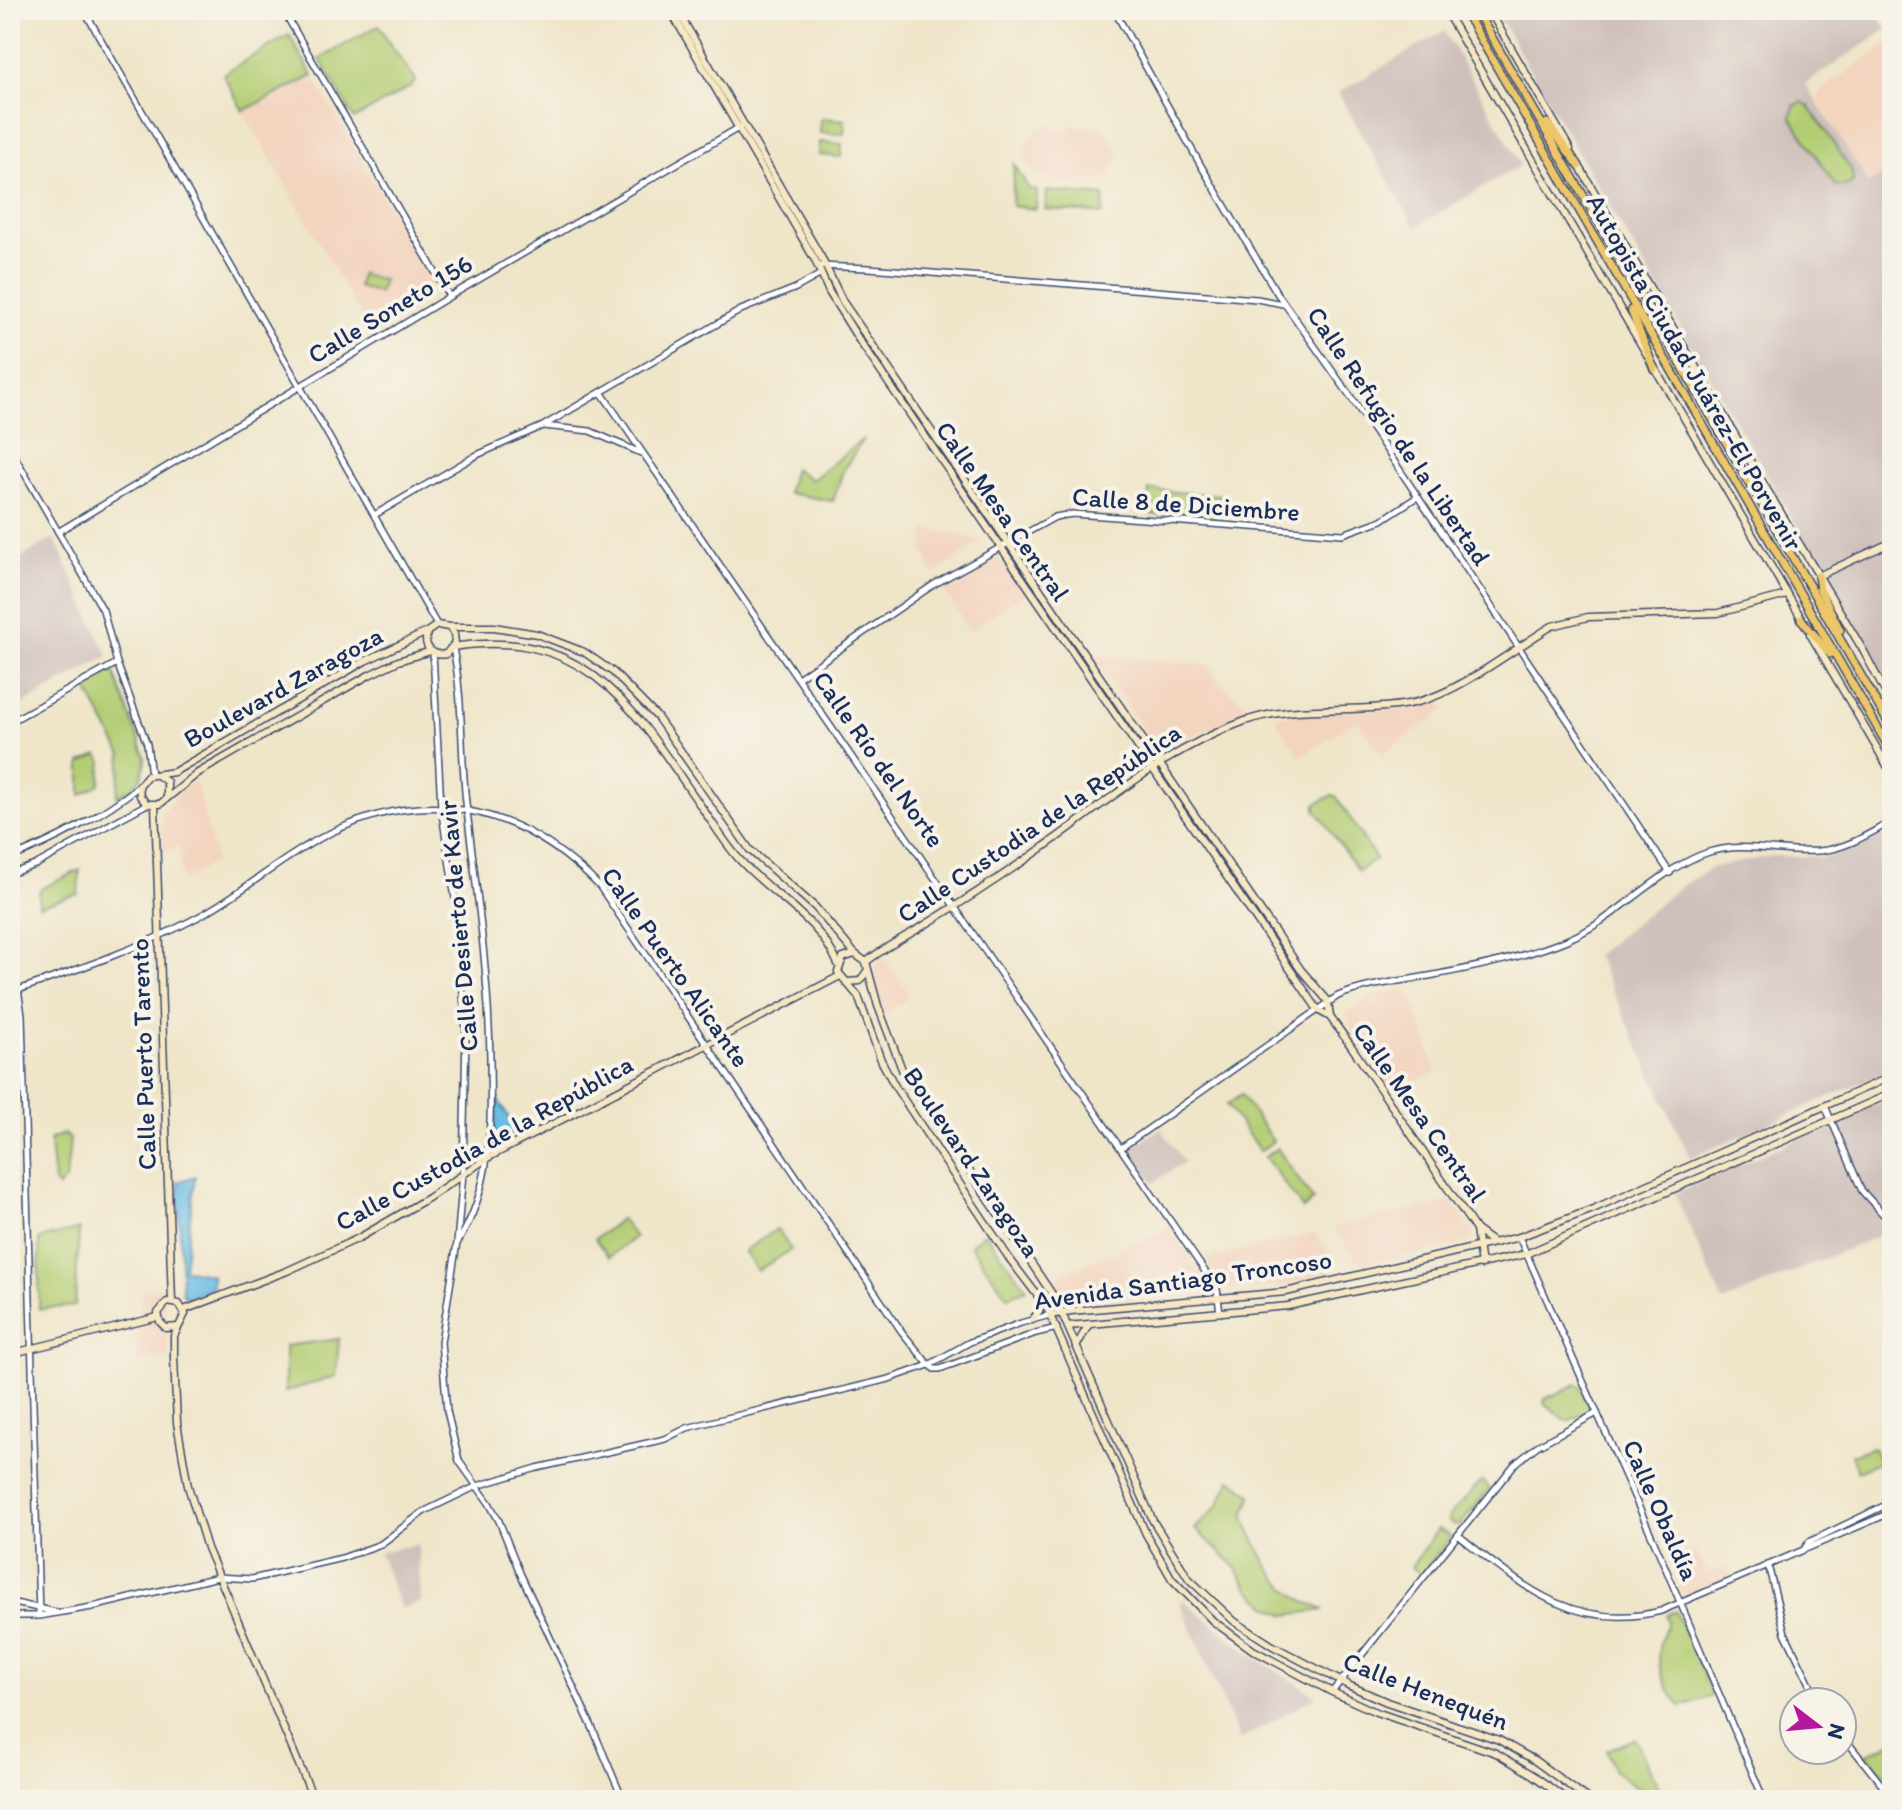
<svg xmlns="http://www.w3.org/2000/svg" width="1902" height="1810" font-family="Itim,sans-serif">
	<rect width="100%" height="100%" fill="#f7f3e8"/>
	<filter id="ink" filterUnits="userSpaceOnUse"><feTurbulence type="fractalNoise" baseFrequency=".0125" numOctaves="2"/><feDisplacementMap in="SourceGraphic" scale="16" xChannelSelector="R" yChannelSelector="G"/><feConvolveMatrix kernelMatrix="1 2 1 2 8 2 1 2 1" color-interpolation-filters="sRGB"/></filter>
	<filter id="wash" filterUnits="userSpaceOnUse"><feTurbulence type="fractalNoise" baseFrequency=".006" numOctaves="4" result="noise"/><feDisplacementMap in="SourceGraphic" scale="32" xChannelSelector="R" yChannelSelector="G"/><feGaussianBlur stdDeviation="1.8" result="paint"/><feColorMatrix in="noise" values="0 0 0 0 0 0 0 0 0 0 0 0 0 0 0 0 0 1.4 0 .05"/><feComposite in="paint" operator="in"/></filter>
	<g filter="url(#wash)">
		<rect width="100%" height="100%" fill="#efe5c9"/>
		<g fill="#f3d4bf">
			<path d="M1892,41V170L1867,184L1817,98L1822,89Z"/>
			<path d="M313,76L434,286L367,326L243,111Z"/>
			<path d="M1047,123L1051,129L1070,131L1071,125L1102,128L1118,149V160L1104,180L1067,181L1039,177L1028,164L1023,148L1035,130Z"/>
			<path d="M926,529L983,540L933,575L923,548Z"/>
			<path d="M996,559L1002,560L1027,592L970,630L941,587Z"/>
			<path d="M1092,654L1208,665L1220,682L1254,712L1200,732L1160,753Z"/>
			<path d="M1439,699L1445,710L1382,754L1359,722L1355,721L1300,757L1274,717L1314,712L1417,707Z"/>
			<path d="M193,782H196L216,861L182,881L179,845L163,853L162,813L178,793Z"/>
			<path d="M884,957L910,996L885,1015L872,977L873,967Z"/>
			<path d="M1409,989L1437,1072L1389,1091L1354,1038L1347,1013L1361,1001L1379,993Z"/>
			<path d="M1452,1201L1474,1233L1469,1243L1360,1265L1333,1227Z"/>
			<path d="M1170,1228L1211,1291L1067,1305L1049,1280Z"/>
			<path d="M1315,1233L1337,1263L1332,1267V1274L1282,1286L1223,1289L1206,1259Z"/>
			<path d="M164,1287L168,1356L136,1362L143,1290Z"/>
			<path d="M1695,1552L1709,1573L1726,1566L1732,1578L1683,1598L1669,1561Z"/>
		</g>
		<g fill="#cfc0bb">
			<path d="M1495,10H1875L1887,29L1805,84L1864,175L1867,184L1892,170V690Z"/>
			<path d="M1444,31L1521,165L1415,227L1338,93Z"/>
			<path d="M54,538L108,656L22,705L10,679V564Z"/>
			<path d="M1892,828V1069L1690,1158L1596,955L1680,887L1713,867L1773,856L1824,857L1854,849Z"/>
			<path d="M1892,1097V1230L1723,1302L1675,1194Z"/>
			<path d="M1161,1128L1184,1162L1153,1183L1130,1149Z"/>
			<path d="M418,1544L421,1602L401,1609L379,1552Z"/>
			<path d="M1184,1600L1249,1654L1317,1696L1240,1740L1180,1603Z"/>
		</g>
		<g fill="#b3cd73" stroke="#677e68" stroke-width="2">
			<path d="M379,25L389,43L416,80L412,86L354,119L320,59Z"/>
			<path d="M289,35L313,76L243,111L223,74Z"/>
			<path d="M1802,102L1809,106L1852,171L1853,181C1847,187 1842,188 1835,185L1791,117L1794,106Z"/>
			<path d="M821,118L845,120L844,134L820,133Z"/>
			<path d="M820,142L842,144L841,157L819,155Z"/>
			<path d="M1014,164L1029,189L1037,191L1036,209L1012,206Z"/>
			<path d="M1047,191L1104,196L1103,214L1045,209Z"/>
			<path d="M361,274L383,280L379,293L358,287Z"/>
			<path d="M863,439L843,471L833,501L787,493L794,468L812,480Z"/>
			<path d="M1149,490L1220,495L1218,519L1149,514L1147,511Z"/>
			<path d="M114,672L145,757C145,780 136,786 117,797L122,755L86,687L107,673Z"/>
			<path d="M98,755L102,761L100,784L81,795V763Z"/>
			<path d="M1332,795L1336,796L1376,859L1358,871L1316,810V804Z"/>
			<path d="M80,870L78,894L39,906V892L42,888Z"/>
			<path d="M1241,1095L1273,1141L1260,1151L1227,1105Z"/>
			<path d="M64,1134L70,1139L66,1180L58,1187L54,1182L50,1143L51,1139Z"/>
			<path d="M1277,1148L1313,1200L1303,1209L1265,1157Z"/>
			<path d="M621,1219L635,1237L609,1257L595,1239Z"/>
			<path d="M79,1229L75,1306L39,1309V1239Z"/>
			<path d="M777,1229L791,1250L757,1271L744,1251Z"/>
			<path d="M985,1233L1027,1289L1007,1296L970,1245Z"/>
			<path d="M339,1339L336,1376L285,1392V1346Z"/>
			<path d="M1577,1384L1580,1386L1590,1409L1589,1412L1567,1421L1544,1403L1545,1399Z"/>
			<path d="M1873,1447L1879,1462L1857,1471L1851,1455Z"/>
			<path d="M1231,1479L1252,1495L1245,1512V1519C1265,1562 1276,1592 1324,1610L1287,1615L1270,1608L1250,1590L1234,1565L1195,1529L1218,1506Z"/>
			<path d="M1482,1481L1490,1489L1460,1525L1456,1526L1448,1520L1449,1516Z"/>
			<path d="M1438,1529L1449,1535V1539L1421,1574L1411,1567Z"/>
			<path d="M1675,1611L1712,1694L1710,1697L1681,1706C1664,1688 1654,1664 1661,1640C1664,1630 1670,1624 1666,1615Z"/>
			<path d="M1635,1739L1665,1800H1653L1615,1771L1607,1750Z"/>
			<path d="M1892,1742V1786L1884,1773L1866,1755Z"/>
		</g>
		<g fill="#67bce3" stroke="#4176a0" stroke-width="2">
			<path d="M497,1098L517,1130L493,1145Z"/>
			<path d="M195,1176L184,1269L212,1275V1287L187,1298L182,1292L178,1182Z"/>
		</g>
	</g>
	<g filter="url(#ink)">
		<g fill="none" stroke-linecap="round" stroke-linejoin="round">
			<g stroke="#3b4a6e" stroke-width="8">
				<g id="tertiary">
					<path d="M84,10L437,625"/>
					<path d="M283,10L449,296"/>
					<path d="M1114,10L1200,164L1277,293L1353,400L1670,873"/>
					<path d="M1883,10L1892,25"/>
					<path d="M818,266L869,268L1257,299L1283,304"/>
					<path d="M601,392L1202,1267L1217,1289L1220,1313"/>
					<path d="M544,426L590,431L641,453"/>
					<path d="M10,448L103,610L117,663L147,744L151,775"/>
					<path d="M376,514L477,455L543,426L741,310L796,288L821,274"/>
					<path d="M58,532L452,295L740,127"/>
					<path d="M453,648C464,702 460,757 467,811C477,894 489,976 490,1060C491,1123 493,1186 458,1242"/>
					<path d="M433,653L441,807L456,905L466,1032L463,1173L457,1243L441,1342L447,1411L459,1461L489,1503L499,1521L520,1573L593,1729L623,1800"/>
					<path d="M798,678L933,585L1055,517L1072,514L1103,516L1343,534L1382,520L1417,497"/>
					<path d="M10,722L117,663"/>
					<path d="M10,858C52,842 104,815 139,786"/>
					<path d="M10,874L35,865L147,804"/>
					<path d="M10,975L18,990L22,1015L39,1616"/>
					<path d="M18,990C79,969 140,948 198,917C239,895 274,864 315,841C419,783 518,802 600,887L902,1332L929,1365"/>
					<path d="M1825,1106L1862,1191L1892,1224"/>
					<path d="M1121,1148L1338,996C1370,983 1406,981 1439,974C1482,966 1529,956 1569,939C1619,918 1657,869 1709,852C1744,841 1783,854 1819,851C1846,849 1869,834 1892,821"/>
					<path d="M1519,1237L1657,1548L1764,1800"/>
					<path d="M930,1364L934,1369H940L1036,1333L1057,1328"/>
					<path d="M1458,1535C1521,1585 1574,1633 1661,1611L1892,1512"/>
					<path d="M1805,1548L1809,1542L1892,1502"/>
					<path d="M1768,1565L1785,1633L1819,1702"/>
					<path d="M10,1602L56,1612"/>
					<path d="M10,1616H39L92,1607L218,1577L252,1579L342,1558L381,1544L423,1512L477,1486L537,1468L665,1439L687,1428L706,1423L889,1379L929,1365L970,1342L1021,1323L1050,1315"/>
					<path d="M1332,1692L1514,1465L1537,1446L1597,1413"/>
					<path d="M1842,1735L1892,1798"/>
				</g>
			</g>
			<g stroke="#3b4a6e" stroke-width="9">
				<g id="secondary">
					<path d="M670,10L815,260L829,292L859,340L1318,1010L1330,1017L1351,1046L1476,1230L1494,1243"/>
					<path d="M677,10L821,257L843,302L1301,970L1328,1001L1330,1017"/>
					<path d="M1445,10L1803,621"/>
					<path d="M1489,10L1570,149"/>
					<path d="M1577,162L1760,478L1863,650L1892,705"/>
					<path d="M1818,576L1892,542"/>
					<path d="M427,633C423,647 432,657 446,654L455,643L454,634L449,627"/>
					<path d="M1810,634L1892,774"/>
					<path d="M453,647C587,626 634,709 700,805C713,823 724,842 739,859C772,896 818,917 838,964"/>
					<path d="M431,651L398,661L369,675L198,773L160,804H147L140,796L139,786L147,776L174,772L365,661L427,632L437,625L449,627H494L537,634L584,652L613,672L657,717L750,850L815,907L855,954L866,962L878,1006L903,1072L1056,1300L1153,1521L1189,1579L1234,1621L1273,1646L1348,1685L1387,1702L1499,1740L1534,1760L1589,1800"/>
					<path d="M159,776L167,782V797"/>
					<path d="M155,805L172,1301"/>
					<path d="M855,954L843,958L838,972L858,996L881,1060L896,1088L1009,1258L1047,1308L1146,1534L1172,1579L1213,1621L1253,1650L1332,1692L1376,1712L1496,1753L1533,1775L1567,1800"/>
					<path d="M866,962C885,947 907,936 928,923C961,903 993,882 1025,860C1097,811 1161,751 1245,721C1298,703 1354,714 1408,704C1456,696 1510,651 1552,626L1588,617L1718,613L1787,595"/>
					<path d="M848,982L860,981L867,971"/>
					<path d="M1476,1230L1481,1265"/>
					<path d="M184,1310L287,1271L359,1238L428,1198L489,1157L840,976"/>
					<path d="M1050,1315L1071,1311L1286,1292L1519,1237L1593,1209L1892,1076"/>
					<path d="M1032,1320L1039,1311L1042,1300"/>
					<path d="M1068,1326L1288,1306L1526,1254L1892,1093"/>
					<path d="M178,1327L166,1328L160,1322L158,1313L167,1302L179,1304L185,1314L174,1336V1358L177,1423L188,1486L207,1548L314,1800"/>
					<path d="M1077,1345L1089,1324"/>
					<path d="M10,1354L158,1317"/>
				</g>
			</g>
			<g stroke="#3b4a6e" stroke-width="10">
				<g id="trunk">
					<path d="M1464,10L1892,753"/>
					<path d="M1476,10L1892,729"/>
					<path d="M1547,123L1579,166"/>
					<path d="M1631,310L1654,369"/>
					<path d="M1818,576L1820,590L1840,630"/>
					<path d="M1801,619L1830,654"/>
				</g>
			</g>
			<use href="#tertiary" stroke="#fff" stroke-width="5"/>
			<use href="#secondary" stroke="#f7e8c3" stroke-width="6"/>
			<use href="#trunk" stroke="#ecc669" stroke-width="7"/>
		</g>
	</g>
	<g text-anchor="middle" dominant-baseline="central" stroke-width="8" stroke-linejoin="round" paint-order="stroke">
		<g font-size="26" fill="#1b2f5e" stroke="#f7f3e8">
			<text transform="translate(390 309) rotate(-31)">Calle Soneto 156</text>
			<text transform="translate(1695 372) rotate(60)">Autopista Ciudad Juárez-El Porvenir</text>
			<text transform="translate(1399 436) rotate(56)">Calle Refugio de la Libertad</text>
			<text transform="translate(1186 504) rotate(4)">Calle 8 de Diciembre</text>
			<text transform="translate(1003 511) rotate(55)">Calle Mesa Central</text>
			<text transform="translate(283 687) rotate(-29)">Boulevard Zaragoza</text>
			<text transform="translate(879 759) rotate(55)">Calle Río del Norte</text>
			<text transform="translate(1039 823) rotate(-34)">Calle Custodia de la República</text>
			<text transform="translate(458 926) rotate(-95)">Calle Desierto de Kavir</text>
			<text transform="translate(676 967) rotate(55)">Calle Puerto Alicante</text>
			<text transform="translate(143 1054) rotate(-92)">Calle Puerto Tarento</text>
			<text transform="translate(1420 1112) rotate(55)">Calle Mesa Central</text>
			<text transform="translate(484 1143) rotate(-29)">Calle Custodia de la República</text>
			<text transform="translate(972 1162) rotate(56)">Boulevard Zaragoza</text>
			<text transform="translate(1183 1280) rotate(-8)">Avenida Santiago Troncoso</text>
			<text transform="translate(1661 1510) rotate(66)">Calle Obaldía</text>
			<text transform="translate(1426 1691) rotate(21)">Calle Henequén</text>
		</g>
	</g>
	<rect width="1902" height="1810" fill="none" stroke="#f7f3e8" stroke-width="40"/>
	<g transform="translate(1818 1726) rotate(106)"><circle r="38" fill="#f7f3e8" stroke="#9fa5b1" stroke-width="2"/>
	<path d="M0-6L14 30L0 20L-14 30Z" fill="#b5179e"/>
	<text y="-12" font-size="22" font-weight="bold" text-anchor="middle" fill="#1b2f5e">N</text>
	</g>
</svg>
